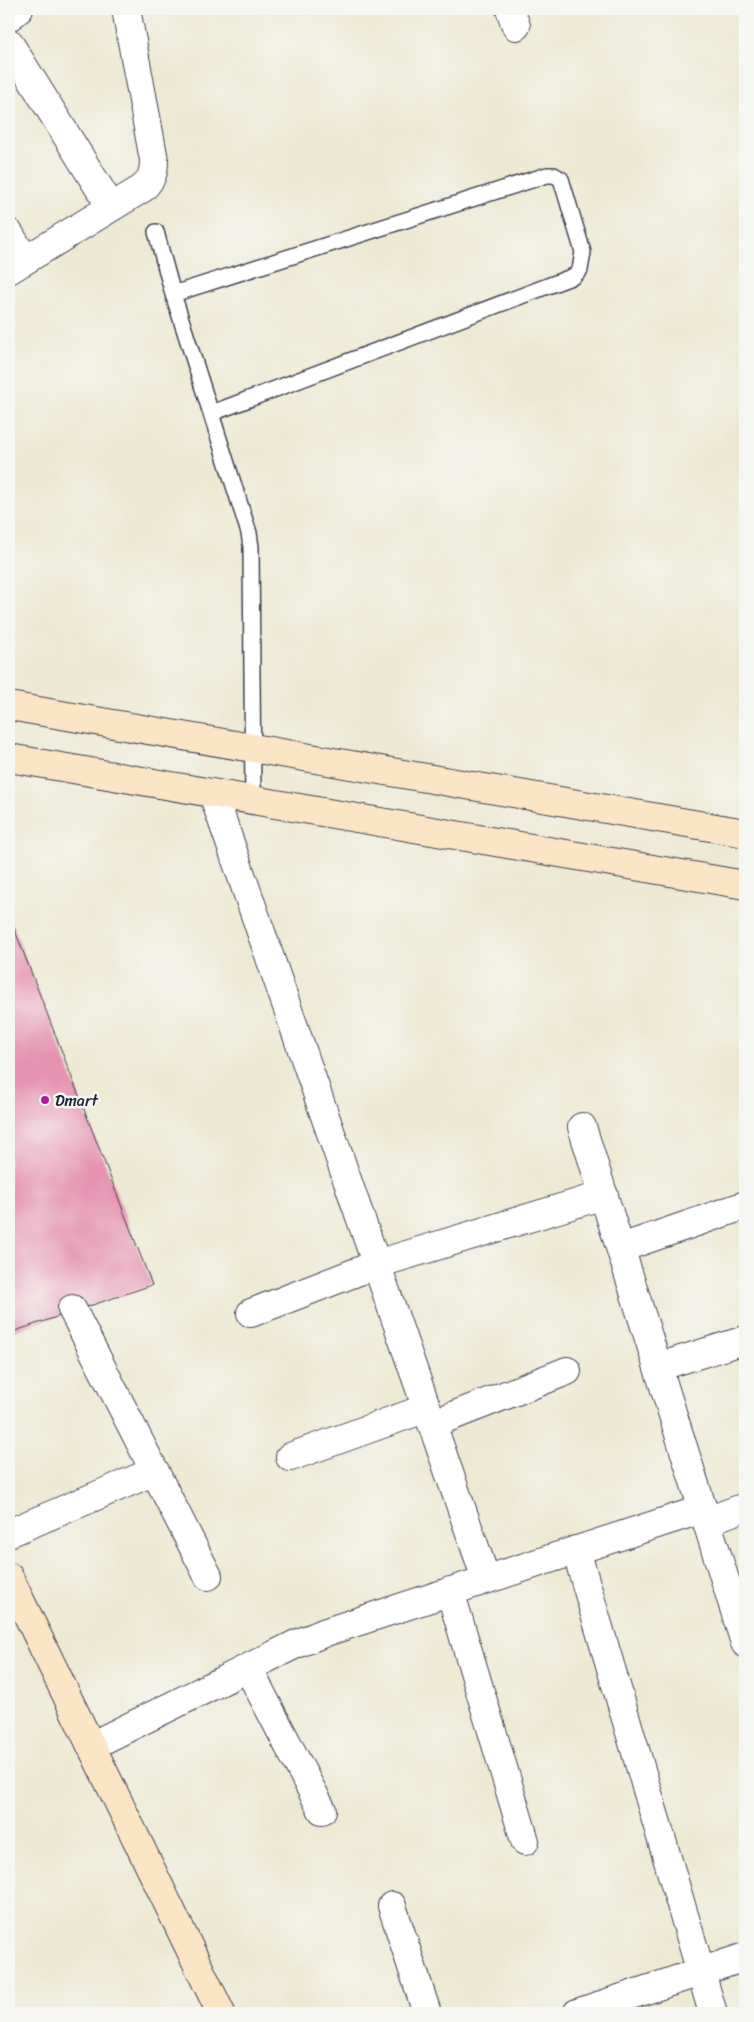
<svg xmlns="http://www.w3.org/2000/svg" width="754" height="2022" font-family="Sriracha,sans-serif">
	<rect width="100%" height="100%" fill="#f6f6f2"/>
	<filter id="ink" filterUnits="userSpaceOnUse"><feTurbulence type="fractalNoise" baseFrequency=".02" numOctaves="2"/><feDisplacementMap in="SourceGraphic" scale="10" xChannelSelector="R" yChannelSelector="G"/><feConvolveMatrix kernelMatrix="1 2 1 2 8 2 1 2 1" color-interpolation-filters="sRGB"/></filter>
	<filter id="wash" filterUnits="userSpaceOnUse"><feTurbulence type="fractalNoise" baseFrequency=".0096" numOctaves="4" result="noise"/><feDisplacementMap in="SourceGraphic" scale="20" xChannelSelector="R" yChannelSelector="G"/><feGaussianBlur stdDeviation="1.12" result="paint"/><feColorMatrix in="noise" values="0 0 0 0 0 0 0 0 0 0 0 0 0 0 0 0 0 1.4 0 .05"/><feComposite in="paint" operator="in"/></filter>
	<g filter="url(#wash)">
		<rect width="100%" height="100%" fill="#ede9d2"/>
		<g id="blocks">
			<path fill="#e593b1" d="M9,915L152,1285L9,1333Z"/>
		</g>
	</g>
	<g filter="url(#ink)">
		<use href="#blocks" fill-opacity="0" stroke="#404052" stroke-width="1"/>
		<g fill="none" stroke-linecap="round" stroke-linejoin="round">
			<g stroke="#404052" stroke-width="18">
				<g id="lane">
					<path d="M156,232L173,294L249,533L251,547L253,801"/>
					<path d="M173,294L547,175H554L561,179L583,252L580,270L574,276L212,413"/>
				</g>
			</g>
			<g stroke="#404052" stroke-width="30">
				<g id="street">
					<path d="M510,9L516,26"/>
					<path d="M9,17L19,9"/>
					<path d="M9,43L111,207"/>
					<path d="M9,233L25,260"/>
					<path d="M9,270L143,188C152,179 154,172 154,160L126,9"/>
					<path d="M213,794L486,1579"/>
					<path d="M582,1127L745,1643"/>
					<path d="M621,1248L743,1206"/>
					<path d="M72,1309L208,1576"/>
					<path d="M251,1313L377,1264L604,1195"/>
					<path d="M658,1367L745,1340"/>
					<path d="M432,1424L567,1371"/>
					<path d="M290,1457L427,1408"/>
					<path d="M707,1521L745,1507"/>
					<path d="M9,1533L155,1471"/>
					<path d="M576,1550L713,2013"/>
					<path d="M450,1591L525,1841"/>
					<path d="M248,1668L322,1810"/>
					<path d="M91,1746L294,1645L326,1632L703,1509"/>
					<path d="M392,1906L427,2013"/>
					<path d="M577,2013L745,1957"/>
				</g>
			</g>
			<g stroke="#404052" stroke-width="30">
				<g id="secondary">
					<path d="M9,706L745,833"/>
					<path d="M9,758L745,885"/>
					<path d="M9,1577L221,2013"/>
				</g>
			</g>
			<use href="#lane" stroke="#fff" stroke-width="15"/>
			<use href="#street" stroke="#fff" stroke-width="28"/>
			<use href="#secondary" stroke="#fce5c4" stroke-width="28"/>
		</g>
	</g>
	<circle fill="#b5179e" stroke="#f6f6f2" stroke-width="2" cx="45" cy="1100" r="5"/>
	<g text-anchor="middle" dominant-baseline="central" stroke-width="5" stroke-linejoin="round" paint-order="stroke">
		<g font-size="16" fill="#22223b" stroke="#f6f6f2" text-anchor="start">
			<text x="55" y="1100">Dmart</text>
		</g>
	</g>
	<rect width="754" height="2022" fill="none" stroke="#f6f6f2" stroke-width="30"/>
</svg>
